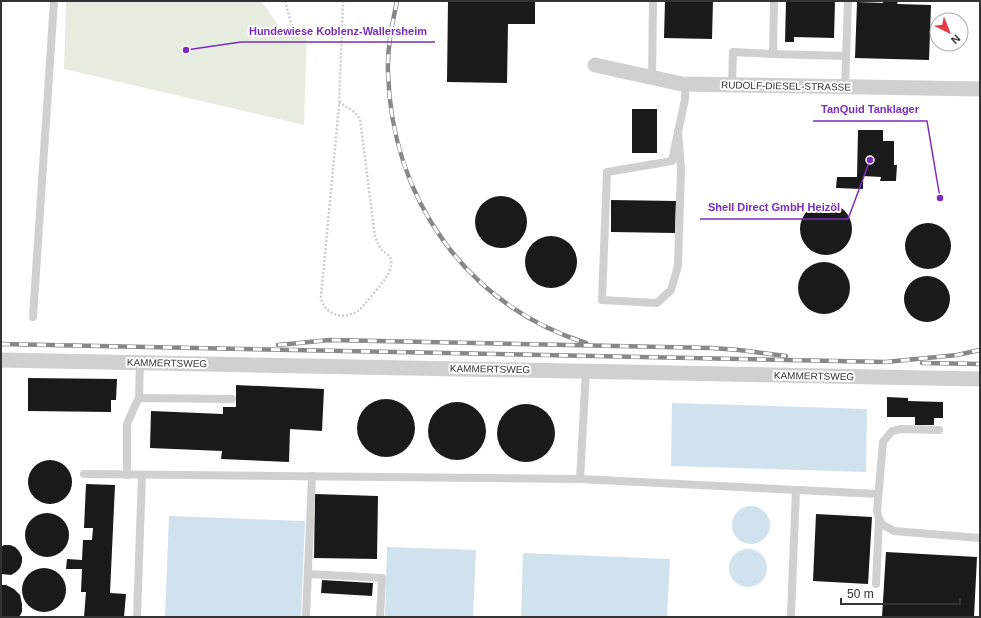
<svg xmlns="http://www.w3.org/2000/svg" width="981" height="618" font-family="Arial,sans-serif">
	<rect width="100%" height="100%" fill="#fff"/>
	<path fill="#e6ecdf" d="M66,1H261L281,29L307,30L304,125L64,69Z"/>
	<g fill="#cfe2ee">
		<path d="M672,403L867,409L866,472L671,466Z"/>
		<circle cx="751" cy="525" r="19"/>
		<path d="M169,516L305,521L301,617H165Z"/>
		<path d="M387,547L476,550L473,617H385Z"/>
		<circle cx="748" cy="568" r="19"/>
		<path d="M523,553L670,559L667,617H521Z"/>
	</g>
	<g fill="#1a1a1a">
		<path d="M448,1H535V24H508L507,83L447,82Z"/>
		<path d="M665,1H713L712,39L664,38Z"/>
		<path d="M786,1H835L834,38L794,37V42H785Z"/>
		<path d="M883,1H898L897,4L931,5L929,60L855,58L857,2L883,3Z"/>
		<rect x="632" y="109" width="25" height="44"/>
		<path d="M858,130H883V141H894V165H897L896,181H880L881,177L863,176V189L836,188L837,177H857Z"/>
		<circle cx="501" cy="222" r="26"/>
		<path d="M611,200L676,201L675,233L611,232Z"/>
		<circle cx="826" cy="229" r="26"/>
		<circle cx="928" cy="246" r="23"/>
		<circle cx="551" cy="262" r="26"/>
		<circle cx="824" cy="288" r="26"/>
		<circle cx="927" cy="299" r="23"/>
		<path d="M28,378L117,379L116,400H111V412L28,411Z"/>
		<path d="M236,385L324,389L322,431L290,429L289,462L221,459L222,451L150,448L151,411L223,414V407H236Z"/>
		<path d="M887,397L908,398V401L943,402V418H934V425H915V417H887Z"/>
		<circle cx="386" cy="428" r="29"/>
		<circle cx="457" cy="431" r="29"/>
		<circle cx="526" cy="433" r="29"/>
		<circle cx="50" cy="482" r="22"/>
		<path d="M86,484L115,485L110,593L126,594L124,617H84L86,592H81L82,569H66L67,559L82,560L83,540H92L93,528H84Z"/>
		<path d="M315,494L378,496L377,559L314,558Z"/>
		<circle cx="47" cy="535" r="22"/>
		<path d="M816,514L872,517L868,584L813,581Z"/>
		<path d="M4,545H10L15,547L19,551L22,557V562L20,568L16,572L11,575L1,574V547Z"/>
		<path d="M886,552L977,557L974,617H882Z"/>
		<circle cx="44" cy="590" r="22"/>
		<path d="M322,580L373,583L372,596L321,593Z"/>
		<path d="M1,585H6L14,589L20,595L22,604V612L19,617H1Z"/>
	</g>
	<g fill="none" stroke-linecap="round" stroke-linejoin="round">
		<g stroke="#cdcdcd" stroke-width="2.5" stroke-dasharray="2 2" stroke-linecap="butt">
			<path d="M285,1L293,30V39"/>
			<path d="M339,102L353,111L360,119L375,237C377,241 378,245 381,249C384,253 390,254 391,260C392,264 390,271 388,275C385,280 363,307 358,311C343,321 322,314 321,296L339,106L343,1"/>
		</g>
		<g stroke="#d0d0d0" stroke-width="8">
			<path d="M773,54L846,56"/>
			<path d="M652,77L653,1"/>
			<path d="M732,85L733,52L773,54L774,1"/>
			<path d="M845,87L848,1"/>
			<path d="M678,131L681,169L678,266L671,290L657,303L602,300L607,172L672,161L685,99L686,84"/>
			<path d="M33,317L54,1"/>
			<path d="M586,371L580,479L878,494"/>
			<path d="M139,398L140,362"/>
			<path d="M939,430L901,429L892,431L883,442L877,511L879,519L883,525L894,531L980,538"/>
			<path d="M84,474L580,479"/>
			<path d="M127,475V424L134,408L139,398L232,399"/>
			<path d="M308,574L382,578L380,617"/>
			<path d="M876,584L879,519"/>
			<path d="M791,615L796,490"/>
			<path d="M137,617L142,475"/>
			<path d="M306,617L312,476"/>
		</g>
		<g stroke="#d0d0d0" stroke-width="15">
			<path d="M595,65L682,84L980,89"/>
			<path d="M1,360L980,379"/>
		</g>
		<g stroke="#888" stroke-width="4.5">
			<g id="rail">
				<path d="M397,1C392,25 387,48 388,73C392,198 465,304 586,343"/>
				<path d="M1,344L886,362L957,355L980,350"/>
				<path d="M278,345L330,340L712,348L739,350L786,356"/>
				<path d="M922,363L980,364"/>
			</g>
		</g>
		<use href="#rail" stroke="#fff" stroke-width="3" stroke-dasharray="9" stroke-linecap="butt"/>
	</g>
	<g text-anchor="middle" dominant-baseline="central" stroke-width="4" stroke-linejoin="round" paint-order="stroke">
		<g font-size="10" fill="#333" stroke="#fff">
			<text transform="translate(786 86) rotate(1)">RUDOLF-DIESEL-STRASSE</text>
			<text transform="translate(167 363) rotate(1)">KAMMERTSWEG</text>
			<text transform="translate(490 369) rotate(1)">KAMMERTSWEG</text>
			<text transform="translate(814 376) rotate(1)">KAMMERTSWEG</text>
		</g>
	</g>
	<path fill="none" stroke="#7b2cbf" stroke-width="1.5" d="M186 50L241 42H435M940 198L927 121H813M870 160L848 219H700"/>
	<g fill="#7b2cbf" stroke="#fff" stroke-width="1.5">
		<circle cx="186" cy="50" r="4"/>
		<circle cx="940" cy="198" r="4"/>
		<circle cx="870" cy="160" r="4"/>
	</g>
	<g font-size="11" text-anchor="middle" font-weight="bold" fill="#7b2cbf" stroke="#fff" stroke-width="4" stroke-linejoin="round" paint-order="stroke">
		<text x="338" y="35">Hundewiese Koblenz-Wallersheim</text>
		<text x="870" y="113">TanQuid Tanklager</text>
		<text x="774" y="211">Shell Direct GmbH Heizöl</text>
	</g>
	<rect width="981" height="618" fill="none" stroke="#333333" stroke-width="4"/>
	<g transform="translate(949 32) rotate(137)"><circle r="19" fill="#ffffff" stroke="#adadad"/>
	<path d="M0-3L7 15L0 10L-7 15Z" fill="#e63946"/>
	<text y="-6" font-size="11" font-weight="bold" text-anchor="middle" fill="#333333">N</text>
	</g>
	<path d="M841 598v6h119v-6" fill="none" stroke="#333333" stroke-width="2"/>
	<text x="847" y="598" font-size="12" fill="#333333" stroke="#ffffff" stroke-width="3" paint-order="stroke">50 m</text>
</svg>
